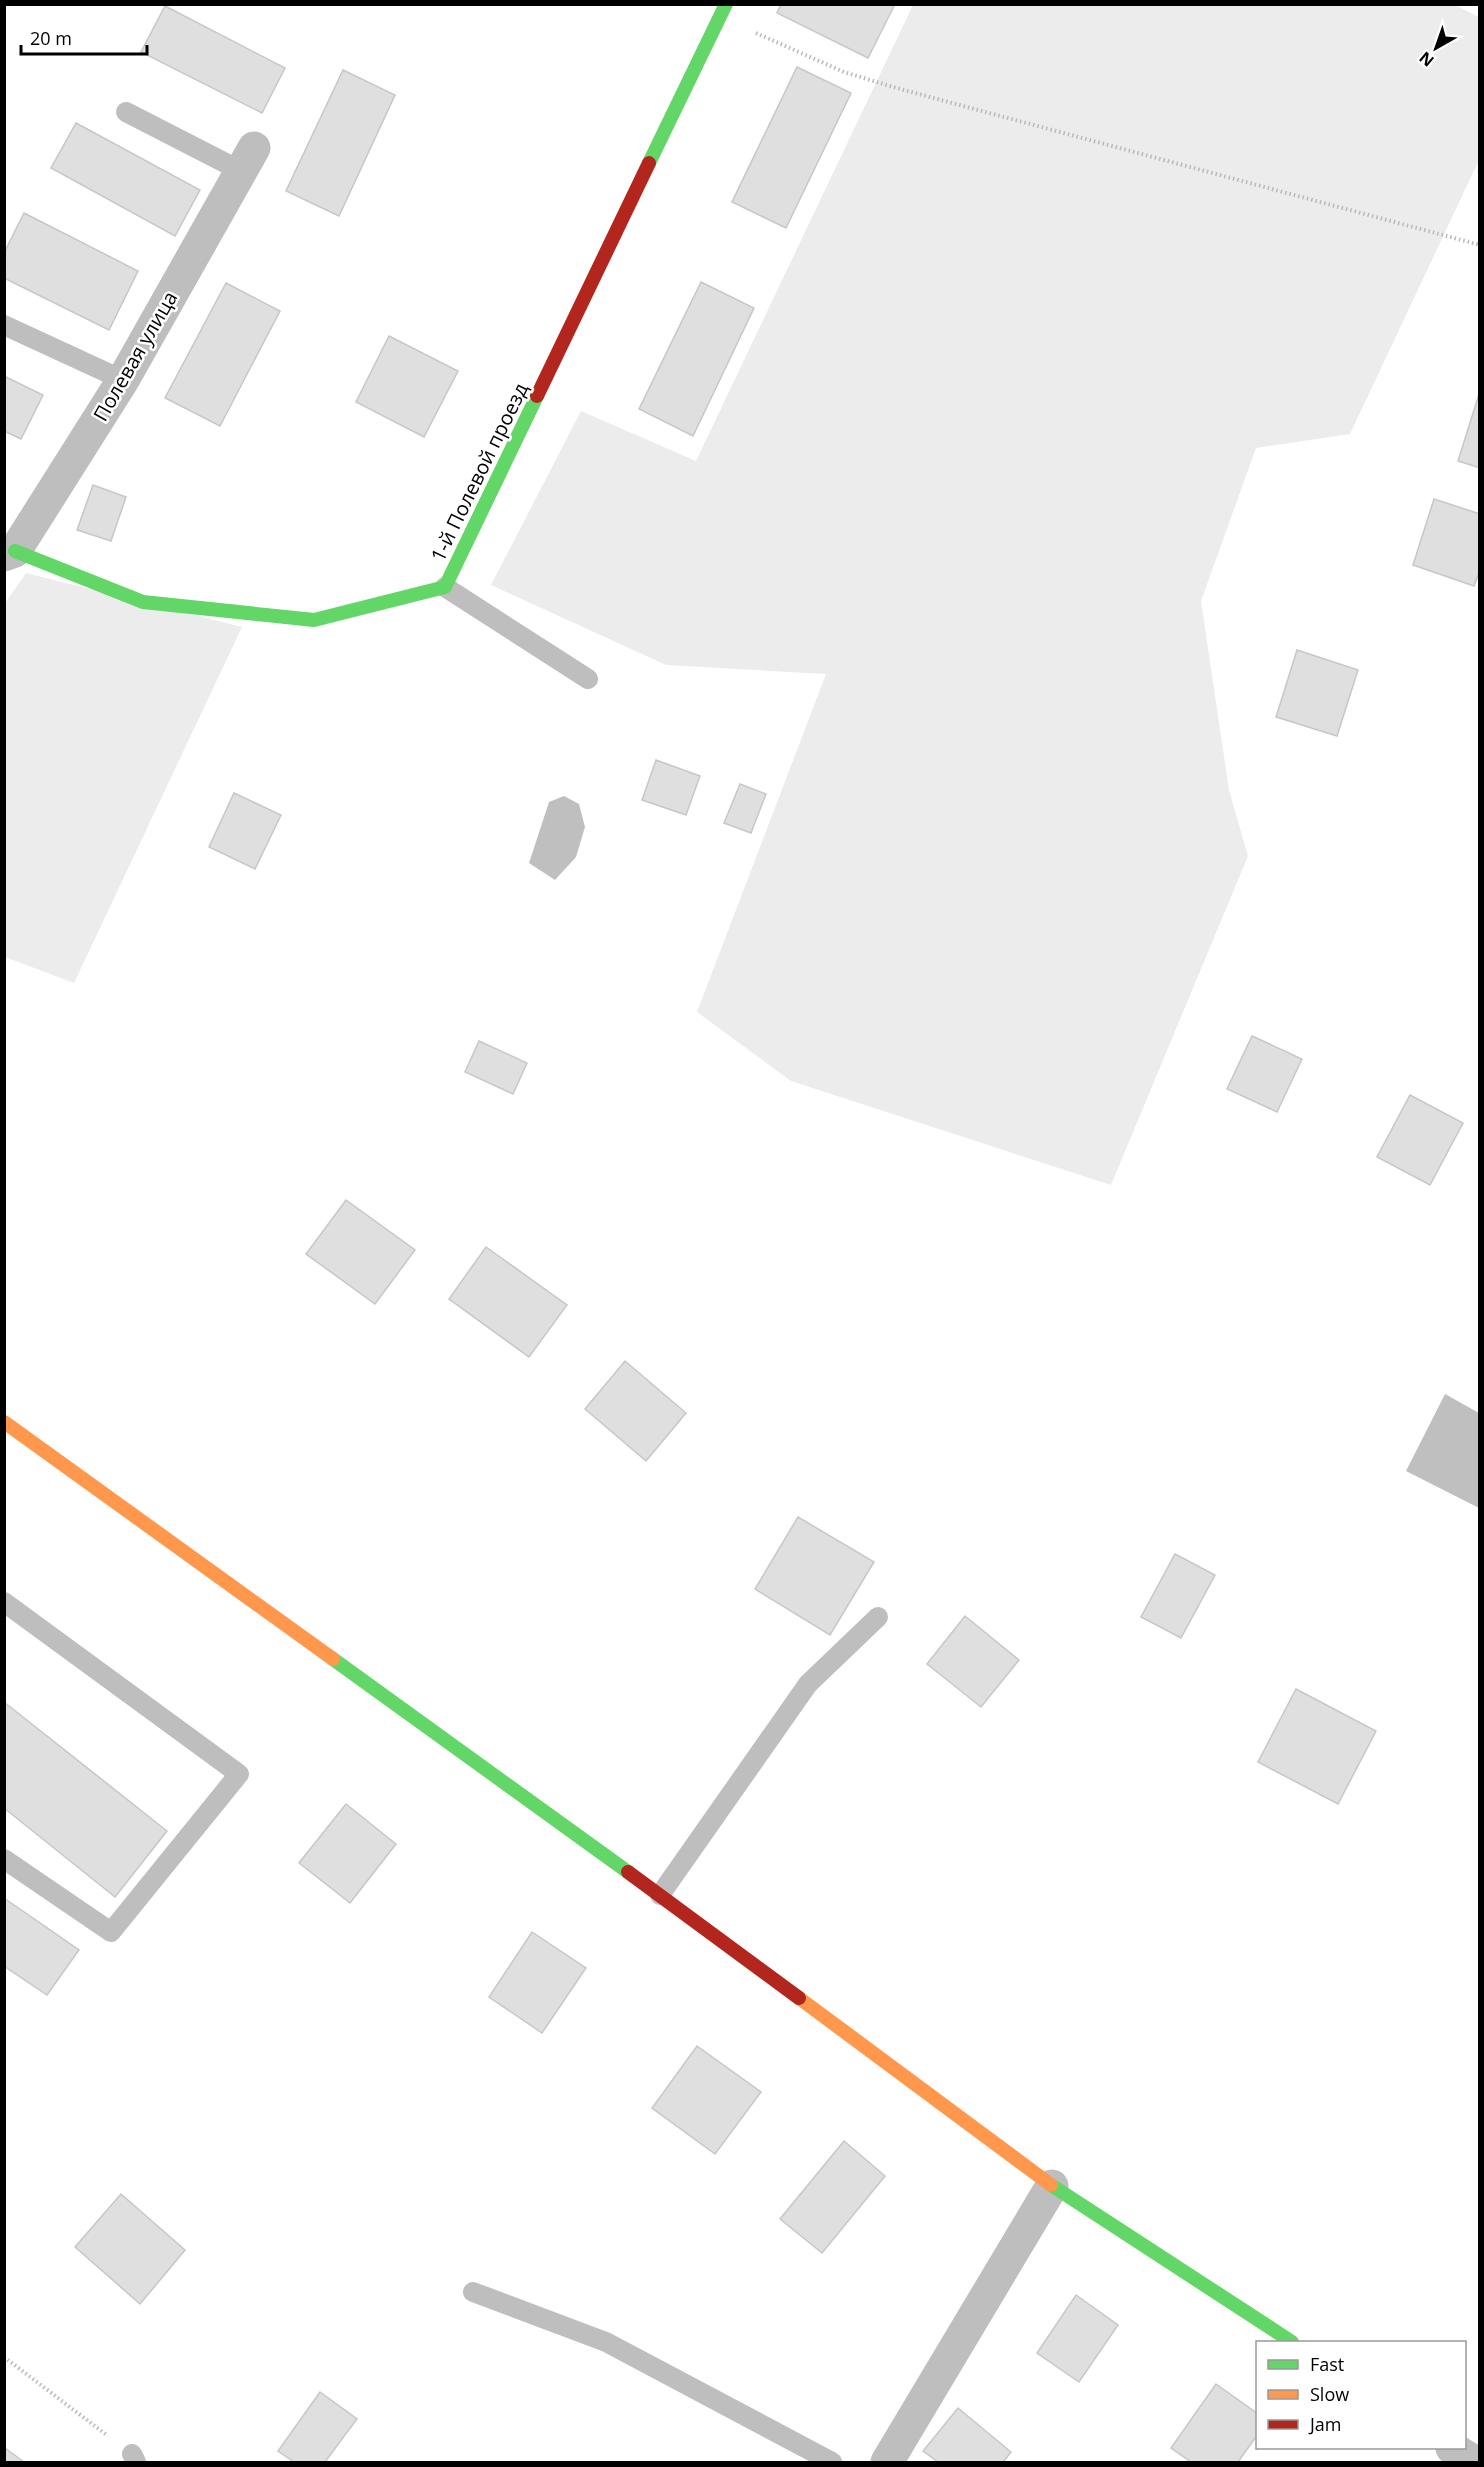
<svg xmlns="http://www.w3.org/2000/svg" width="1484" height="2467" font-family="'Open Sans',sans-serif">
	<rect width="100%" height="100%" fill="#fff"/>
	<g fill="#ececec">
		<path d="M1455,5L1479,17V160L1350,434L1256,448L1201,601L1229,790L1248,856L1111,1185L791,1081L697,1012L826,674L666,665L491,585L581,411L696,461L913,5Z"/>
		<path d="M26,573L242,627L74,983L5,957L4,605Z"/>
	</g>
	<g fill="#bfbfbf">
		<path d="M564,796L579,804L585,827L576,857L555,880L529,863L549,802Z"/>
		<path d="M1445,1394L1479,1413V1508L1406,1471Z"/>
	</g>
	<g fill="#dfdfdf" stroke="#c7c7c7" stroke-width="1.5">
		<path d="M781,4H895L868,58L777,13Z"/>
		<path d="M165,6L285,68L262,113L141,52Z"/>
		<path d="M797,67L851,93L786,228L732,202Z"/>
		<path d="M343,70L395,95L339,216L286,191Z"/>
		<path d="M76,123L200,190L175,236L51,168Z"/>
		<path d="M24,213L138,271L109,330L4,278V253Z"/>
		<path d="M701,282L754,308L693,436L639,409Z"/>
		<path d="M226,283L280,311L220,426L165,398Z"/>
		<path d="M389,336L458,371L424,437L356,402Z"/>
		<path d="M4,376L43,395L21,439L4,431Z"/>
		<path d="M1479,394H1480V468L1458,461Z"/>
		<path d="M93,485L126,497L111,541L77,530Z"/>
		<path d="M1434,499L1480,514V570L1474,586L1413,565Z"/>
		<path d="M1297,650L1358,670L1337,736L1276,717Z"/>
		<path d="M656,760L700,776L686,815L642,800Z"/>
		<path d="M740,784L766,794L751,833L724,823Z"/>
		<path d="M234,793L281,815L255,869L209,847Z"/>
		<path d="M1252,1036L1302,1059L1277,1112L1227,1089Z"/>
		<path d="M479,1041L527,1063L513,1094L465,1072Z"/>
		<path d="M1410,1095L1463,1123L1430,1185L1377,1157Z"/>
		<path d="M346,1200L415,1250L375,1304L306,1254Z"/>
		<path d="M486,1247L567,1305L529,1357L449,1299Z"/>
		<path d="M625,1361L686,1413L646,1461L585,1409Z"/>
		<path d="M798,1517L874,1562L830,1635L755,1589Z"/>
		<path d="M1175,1554L1215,1575L1181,1638L1141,1617Z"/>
		<path d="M965,1616L1019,1660L981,1707L927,1664Z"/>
		<path d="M1296,1689L1376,1731L1338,1804L1258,1762Z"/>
		<path d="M4,1702L167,1831L115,1897L4,1808Z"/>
		<path d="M346,1804L396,1844L350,1903L299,1863Z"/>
		<path d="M4,1898L79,1950L47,1995L4,1966Z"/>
		<path d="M532,1932L586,1968L542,2033L489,1997Z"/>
		<path d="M697,2046L761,2092L715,2154L652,2108Z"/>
		<path d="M844,2141L885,2176L822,2253L780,2219Z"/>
		<path d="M121,2194L185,2250L140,2304L75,2247Z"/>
		<path d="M1076,2295L1118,2325L1079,2382L1037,2353Z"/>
		<path d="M1216,2384L1258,2414V2434L1238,2462H1191L1171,2448Z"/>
		<path d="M320,2392L357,2419L325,2462H294L278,2451Z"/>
		<path d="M958,2408L1011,2452L1003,2462H938L923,2451Z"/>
		<path d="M5,2448L24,2462H4Z"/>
	</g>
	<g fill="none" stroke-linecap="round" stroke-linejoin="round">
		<g stroke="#b9b9b9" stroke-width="4" stroke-dasharray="1.5 3" stroke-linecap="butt">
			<path d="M756,33L844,72L900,89L1480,245"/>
			<path d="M4,2357L108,2436"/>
		</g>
		<g stroke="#bebebe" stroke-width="20">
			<path d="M126,112L241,171"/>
			<path d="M4,325L123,380"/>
			<path d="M445,587L588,679"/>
			<path d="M4,1602L239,1774L111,1932L4,1859"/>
			<path d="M660,1895L808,1684L878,1617"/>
			<path d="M473,2292L606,2342L832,2462"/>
			<path d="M132,2454L136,2462"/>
		</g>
		<g stroke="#bebebe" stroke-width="33">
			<path d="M4,555L15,551L123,380L254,148"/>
			<path d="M1452,2448L1475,2462"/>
			<path d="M887,2462L1052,2186"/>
		</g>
		<g stroke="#63d668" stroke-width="14">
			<path d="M649,163L726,4"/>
			<path d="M15,551L143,602L314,620L445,587L537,396"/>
			<path d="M333,1659L628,1872"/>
			<path d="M1051,2185L1292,2342"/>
		</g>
		<g stroke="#ff974d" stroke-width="14">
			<path d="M4,1422L333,1659"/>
			<path d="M799,1998L1051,2185"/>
		</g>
		<g stroke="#b3261e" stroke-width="14">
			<path d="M537,396L649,163"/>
			<path d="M628,1872L799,1998"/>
		</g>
	</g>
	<g text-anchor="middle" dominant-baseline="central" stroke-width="5" stroke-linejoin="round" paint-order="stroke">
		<g font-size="20" fill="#000" stroke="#fff">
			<text transform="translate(135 356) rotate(-60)">Полевая улица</text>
			<text transform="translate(479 472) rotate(-64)">1-й Полевой проезд</text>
		</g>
	</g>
	<rect width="1484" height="2467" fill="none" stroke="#000000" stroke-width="12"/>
	<rect x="1256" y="2341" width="210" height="108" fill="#ffffff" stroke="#999999" stroke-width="1.5"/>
	<rect x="1268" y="2360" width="30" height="9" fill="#63d668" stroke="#999999" stroke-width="1.5"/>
	<text x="1310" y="2371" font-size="18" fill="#000000">Fast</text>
	<rect x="1268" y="2390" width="30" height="9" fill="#ff974d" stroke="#999999" stroke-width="1.5"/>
	<text x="1310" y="2401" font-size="18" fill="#000000">Slow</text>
	<rect x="1268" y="2420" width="30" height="9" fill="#b3261e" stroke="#999999" stroke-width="1.5"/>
	<text x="1310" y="2431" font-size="18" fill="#000000">Jam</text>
	<g transform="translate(1436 48) rotate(220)" stroke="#ffffff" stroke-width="4.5" paint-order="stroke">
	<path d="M0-4.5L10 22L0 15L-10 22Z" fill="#000000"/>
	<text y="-9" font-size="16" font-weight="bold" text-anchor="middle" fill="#000000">N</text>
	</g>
	<path d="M21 45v9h126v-9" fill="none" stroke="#000000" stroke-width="3"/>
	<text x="30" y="45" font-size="18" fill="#000000" stroke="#ffffff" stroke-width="4.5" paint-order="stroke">20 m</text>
</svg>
